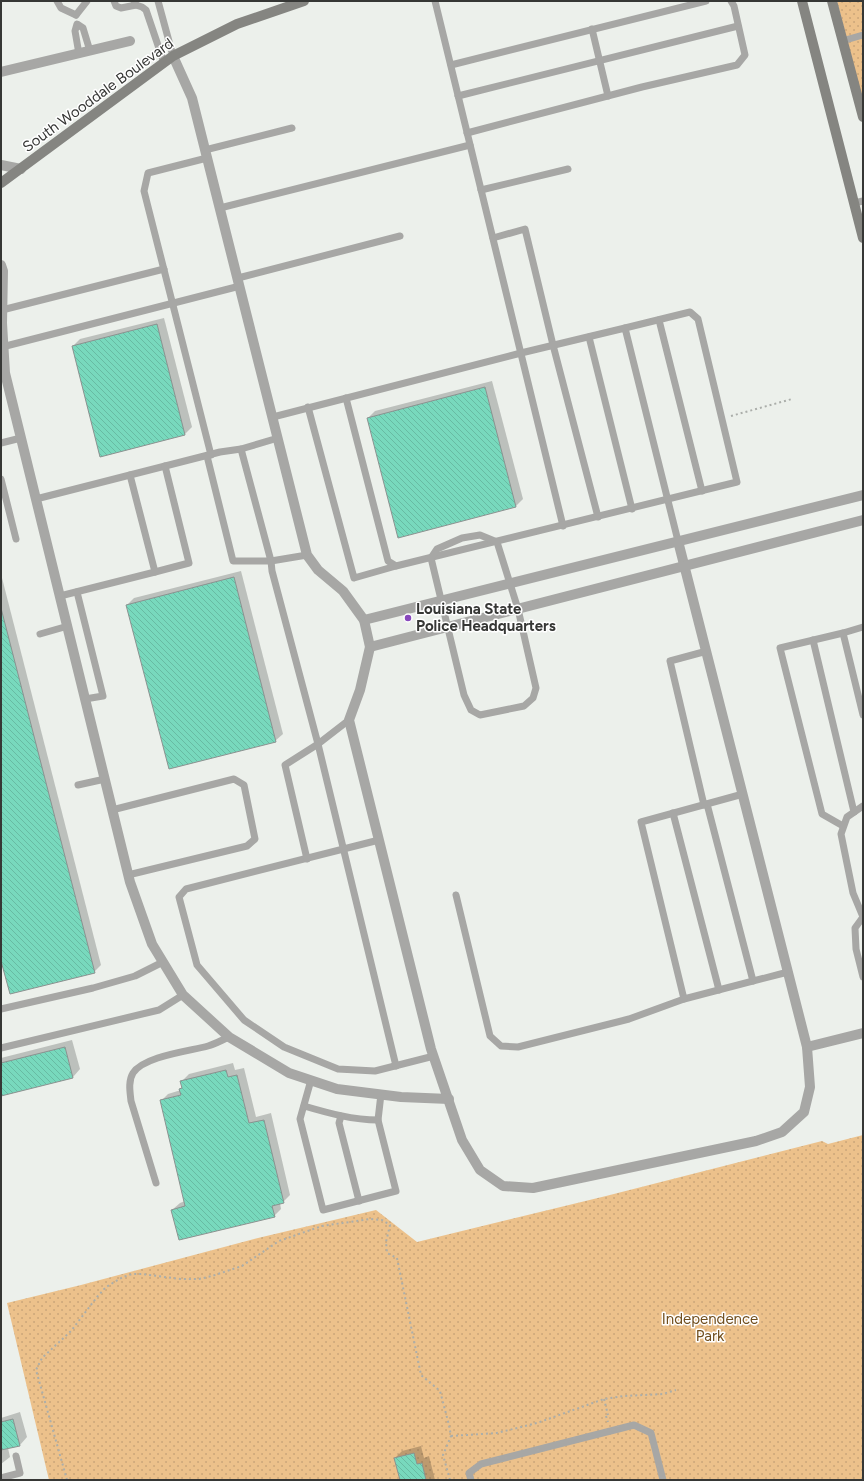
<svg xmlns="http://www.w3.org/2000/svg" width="864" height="1481" font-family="Figtree,sans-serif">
	<defs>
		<pattern id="park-dots" width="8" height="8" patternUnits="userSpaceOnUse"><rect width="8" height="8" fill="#ecc18b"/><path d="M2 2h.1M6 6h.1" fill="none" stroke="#cba679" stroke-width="1.8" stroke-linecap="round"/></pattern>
		<pattern id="building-back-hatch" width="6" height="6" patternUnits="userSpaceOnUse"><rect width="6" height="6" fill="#78d9bd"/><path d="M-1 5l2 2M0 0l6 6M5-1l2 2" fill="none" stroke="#68bba3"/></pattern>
	</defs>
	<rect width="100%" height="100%" fill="#ecf0eb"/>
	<g fill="url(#park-dots)">
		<path d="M837,1H863V103Z"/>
		<path d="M863,1135V1480H49L7,1303L81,1285L258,1238L376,1210L417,1242L606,1196L822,1141L828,1144Z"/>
	</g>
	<g fill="#0003">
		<path d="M164,318L192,427L185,434L73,346L80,339Z"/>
		<path d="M492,381L523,499L516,506L368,418L375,411Z"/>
		<path d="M241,571L283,734L275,741L127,605L134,598Z"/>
		<path d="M1,574L101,965L94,972L1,957Z"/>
		<path d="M72,1040L80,1069L73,1077L1,1095V1058Z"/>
		<path d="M233,1063L235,1070L244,1068L256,1117L271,1113L290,1195L283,1202L280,1203L281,1209L274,1216L172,1210L180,1203L185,1201L161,1101L168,1094L181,1090L180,1089L183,1086L182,1081L189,1074Z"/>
		<path d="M20,1412L27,1437L20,1445L8,1448L10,1457L1,1464V1418Z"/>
		<path d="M421,1446L424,1458L429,1456L435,1480H401L395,1458L402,1451Z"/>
	</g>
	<g fill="url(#building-back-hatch)" stroke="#8b9290">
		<path d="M157,324L185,435L100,457L72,346Z"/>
		<path d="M485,387L516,507L398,538L367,418Z"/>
		<path d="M234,577L276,742L169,769L126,605Z"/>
		<path d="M1,608L95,973L10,994L1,961Z"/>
		<path d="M65,1047L73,1078L1,1096V1063Z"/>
		<path d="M226,1070L228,1077L237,1075L249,1123L264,1120L284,1203L272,1206L275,1217L179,1240L171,1210L185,1206L160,1100L181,1095L179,1089L182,1088L180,1081Z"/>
		<path d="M13,1419L20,1446L1,1450V1422Z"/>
		<path d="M414,1453L417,1464L422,1463L426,1480H400L394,1458Z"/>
	</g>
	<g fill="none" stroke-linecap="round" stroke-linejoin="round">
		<g stroke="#abaeaa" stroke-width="2" stroke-dasharray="2 3" stroke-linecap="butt">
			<path d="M731,416L792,399"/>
			<path d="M604,1399L608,1415"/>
			<path d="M606,1416L608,1422"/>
			<path d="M451,1436L497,1433L537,1423L604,1399L623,1396L663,1394L676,1390"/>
			<path d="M67,1480L36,1370L42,1358L71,1331L97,1297L106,1287L123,1277L132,1274H142L180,1279H199L212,1276L242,1266L279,1241L322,1226L370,1219L382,1220L390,1225L386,1242L387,1253L397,1258L421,1375L440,1391L449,1425L451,1436L443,1455L450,1480"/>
		</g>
		<g stroke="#a7a7a5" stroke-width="7">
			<path d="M57,1L61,8L76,15"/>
			<path d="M114,1L116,6L121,8L136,5"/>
			<path d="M134,1L136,5L142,7L146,10L164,63"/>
			<path d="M158,1L173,56"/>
			<path d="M435,1L563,526"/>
			<path d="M76,15L87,1"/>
			<path d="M592,29L608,96"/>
			<path d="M842,41L863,35"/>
			<path d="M79,54L75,31L77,24L83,28L90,51"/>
			<path d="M451,65L706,1"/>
			<path d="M458,96L738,26"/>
			<path d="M467,133L642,87L737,65L745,55L734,6L731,1"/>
			<path d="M205,150L292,128"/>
			<path d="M207,158L148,173L144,191L211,455"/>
			<path d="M481,190L568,169"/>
			<path d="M854,203L863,201"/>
			<path d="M220,208L470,145"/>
			<path d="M493,238L525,229L553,345L598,517"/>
			<path d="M238,278L400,236"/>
			<path d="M2,310L164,269"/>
			<path d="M659,320L702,491"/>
			<path d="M589,337L632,509"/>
			<path d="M2,347L240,286"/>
			<path d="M346,398L388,561L396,566L737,482L698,319L690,312L625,328"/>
			<path d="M308,407L354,578L396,566"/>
			<path d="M273,417L521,353L625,328L678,541"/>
			<path d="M1,443L21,438"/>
			<path d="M241,449L278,438"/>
			<path d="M1,479L16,539"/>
			<path d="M36,499L220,452L241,449L271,561H233L207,456"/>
			<path d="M480,535L497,542L518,609L536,688L533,698L524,706L480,715L471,710L464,695L431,558L437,549L462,538Z"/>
			<path d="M307,555L271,561L272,571L318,744L349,720"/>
			<path d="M155,572L189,563L165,466"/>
			<path d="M77,592L103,696L85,699"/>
			<path d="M60,596L155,572L130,475"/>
			<path d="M863,627L843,633L863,715"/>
			<path d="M843,633L780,648L822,814L843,826"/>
			<path d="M40,634L68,626"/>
			<path d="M813,640L854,812"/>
			<path d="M78,785L105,779"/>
			<path d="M743,794L641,822L684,999L788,972"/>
			<path d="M707,804L753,981"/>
			<path d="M704,805L670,661L707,651"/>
			<path d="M863,806L847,817L841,834L853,893L863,917"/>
			<path d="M112,810L234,779L244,785L255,839L247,846L128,875"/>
			<path d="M673,813L719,990"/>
			<path d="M379,840L186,889L179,897L197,965L244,1020L284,1047L338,1069L375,1071L434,1056"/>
			<path d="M307,859L285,765L318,744L396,1066"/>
			<path d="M456,895L490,1036L501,1046L518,1047L629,1019L684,999"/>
			<path d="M863,917L855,928L856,949L863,977"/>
			<path d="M1,1009L93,988L135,976L163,962"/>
			<path d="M1,1048L159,1010L183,995"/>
			<path d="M311,1080L300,1119L323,1210L396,1191L378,1120L381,1094"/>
			<path d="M304,1106C328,1113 353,1120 378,1120"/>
			<path d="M341,1116L339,1123L359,1201"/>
			<path d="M156,1183L131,1101C130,1092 128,1081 133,1073C144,1056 190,1051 208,1046C215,1044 222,1040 229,1037"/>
			<path d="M1,1478L20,1473L16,1456"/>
			<path d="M471,1480L469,1473L481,1464L634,1425L651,1433L663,1480"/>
		</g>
		<g stroke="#a7a7a5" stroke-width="10">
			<path d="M173,56L192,98L307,555L318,570L343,591L364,620L370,647L360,690L349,720L431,1049L462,1140L480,1170L503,1186L533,1188L756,1141L782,1132L804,1112L810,1087L807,1047L678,541"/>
			<path d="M1,72L130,41"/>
			<path d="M1,165L21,169"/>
			<path d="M1,265L3,271L2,323L5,373L130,882L152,944L183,995L229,1037L289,1073L337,1089L401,1097L449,1099"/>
			<path d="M364,620L863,495"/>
			<path d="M370,647L863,520"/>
			<path d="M807,1047L863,1033"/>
		</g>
		<g stroke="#858581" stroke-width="10">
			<path d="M802,1L863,238"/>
			<path d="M832,1L863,117"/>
			<path d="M1,183L173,56L237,24L304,1"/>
		</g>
	</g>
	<circle fill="#8848bd" stroke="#fff" stroke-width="1.5" cx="408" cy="618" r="4"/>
	<g text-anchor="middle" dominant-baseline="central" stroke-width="3" stroke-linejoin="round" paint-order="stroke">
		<g font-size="15" fill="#363735" stroke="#fff">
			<text transform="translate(98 95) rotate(-36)">South Wooddale Boulevard</text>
		</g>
		<g font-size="15" font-weight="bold" fill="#363735" stroke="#fff" text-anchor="start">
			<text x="416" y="609">Louisiana State<tspan x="416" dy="17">Police Headquarters</tspan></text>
		</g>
		<g font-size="15" fill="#704e1d" stroke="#fff">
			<text x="710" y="1319">Independence<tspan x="710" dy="17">Park</tspan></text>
		</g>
	</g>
	<rect width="864" height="1481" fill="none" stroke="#363735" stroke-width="4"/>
</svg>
